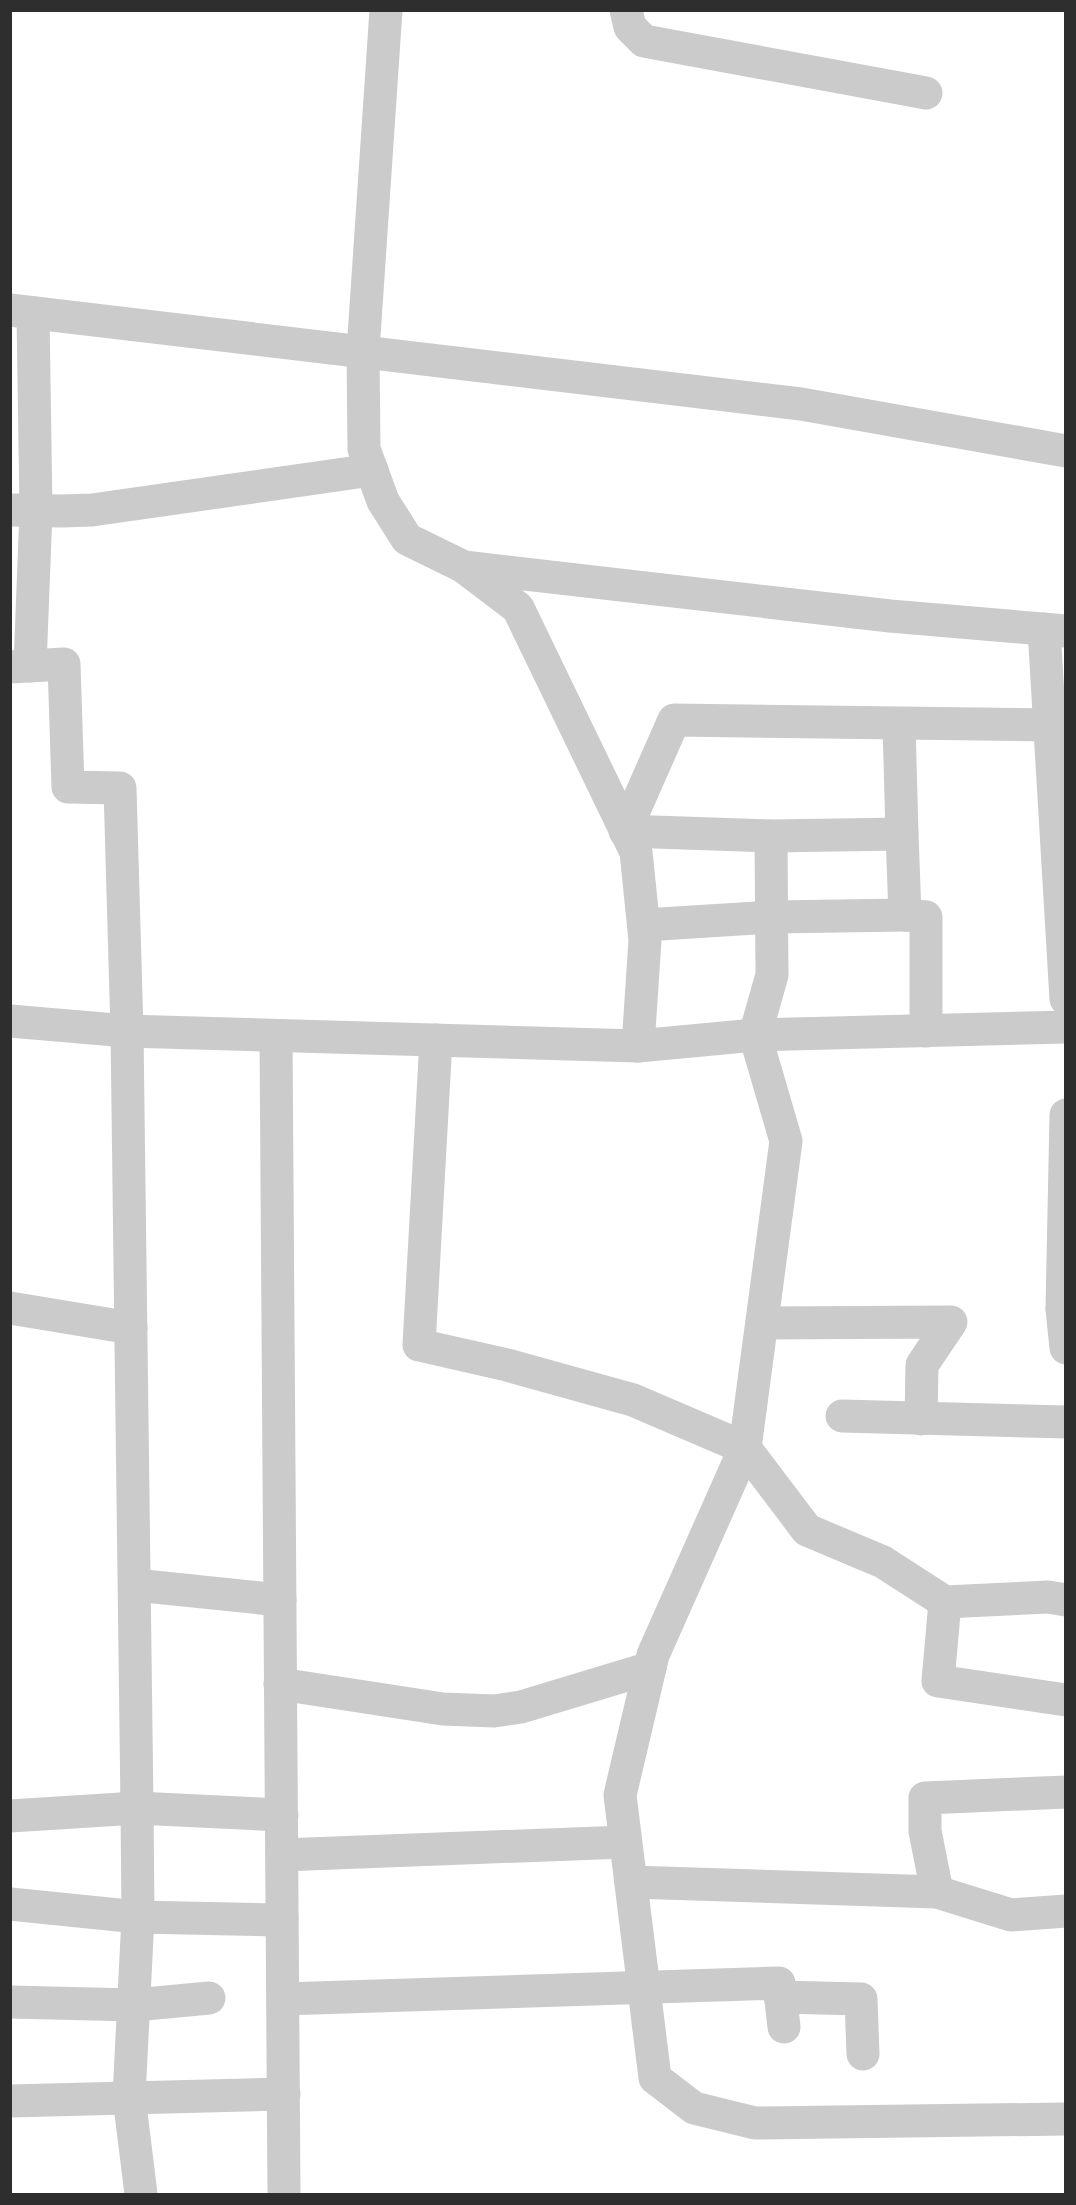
<svg xmlns="http://www.w3.org/2000/svg" width="1076" height="2205" font-family="'Asap Condensed',sans-serif">
	<rect width="100%" height="100%" fill="#fff"/>
	<g fill="none" stroke-linecap="round" stroke-linejoin="round">
		<g stroke="#cbcbcb" stroke-width="33">
			<path d="M386,10L363,351L364,449L383,501L407,539L464,567L518,608L636,852L645,940L638,1046"/>
			<path d="M626,10L630,27L644,41L926,93"/>
			<path d="M10,310L801,404L1066,451"/>
			<path d="M10,510L61,511L92,510L372,470"/>
			<path d="M464,567L890,616L1066,631"/>
			<path d="M1044,629L1066,999"/>
			<path d="M30,666L36,511L33,313"/>
			<path d="M10,667L64,664L68,787L120,788L127,1031L137,1808L138,1917L129,2097L141,2194"/>
			<path d="M899,724L902,834"/>
			<path d="M771,836L772,975L755,1035L786,1141L745,1448L653,1655L620,1795L655,2078L694,2108L755,2123L1066,2119"/>
			<path d="M644,925L773,917L905,915"/>
			<path d="M10,1021L127,1031L638,1046L755,1035L1066,1027"/>
			<path d="M926,1031V917L905,915L902,834L771,836L625,831L674,720L1050,725"/>
			<path d="M276,1036L284,2194"/>
			<path d="M436,1040L419,1345L507,1365L633,1400L745,1448L807,1530L883,1562L945,1602L1048,1597L1066,1600"/>
			<path d="M10,1308L131,1328"/>
			<path d="M1062,1309L1066,1115"/>
			<path d="M1066,1309H1062L1066,1348"/>
			<path d="M762,1323L951,1322L922,1365L921,1419"/>
			<path d="M842,1416L1066,1422"/>
			<path d="M135,1585L280,1600"/>
			<path d="M945,1602L938,1681L1066,1700"/>
			<path d="M280,1684L443,1709L494,1711L521,1707L650,1668"/>
			<path d="M10,1816L137,1808L282,1815"/>
			<path d="M282,1855L625,1842"/>
			<path d="M631,1882L937,1892L1011,1915L1066,1911"/>
			<path d="M937,1892L925,1831V1798L1066,1792"/>
			<path d="M10,1904L138,1917L282,1920"/>
			<path d="M780,1997L861,1999L863,2054"/>
			<path d="M283,1999L779,1983L784,2027"/>
			<path d="M10,2002L135,2005L209,1998"/>
			<path d="M10,2101L284,2094"/>
		</g>
	</g>
	<rect width="1076" height="2205" fill="none" stroke="#2e2e2e" stroke-width="24"/>
</svg>
